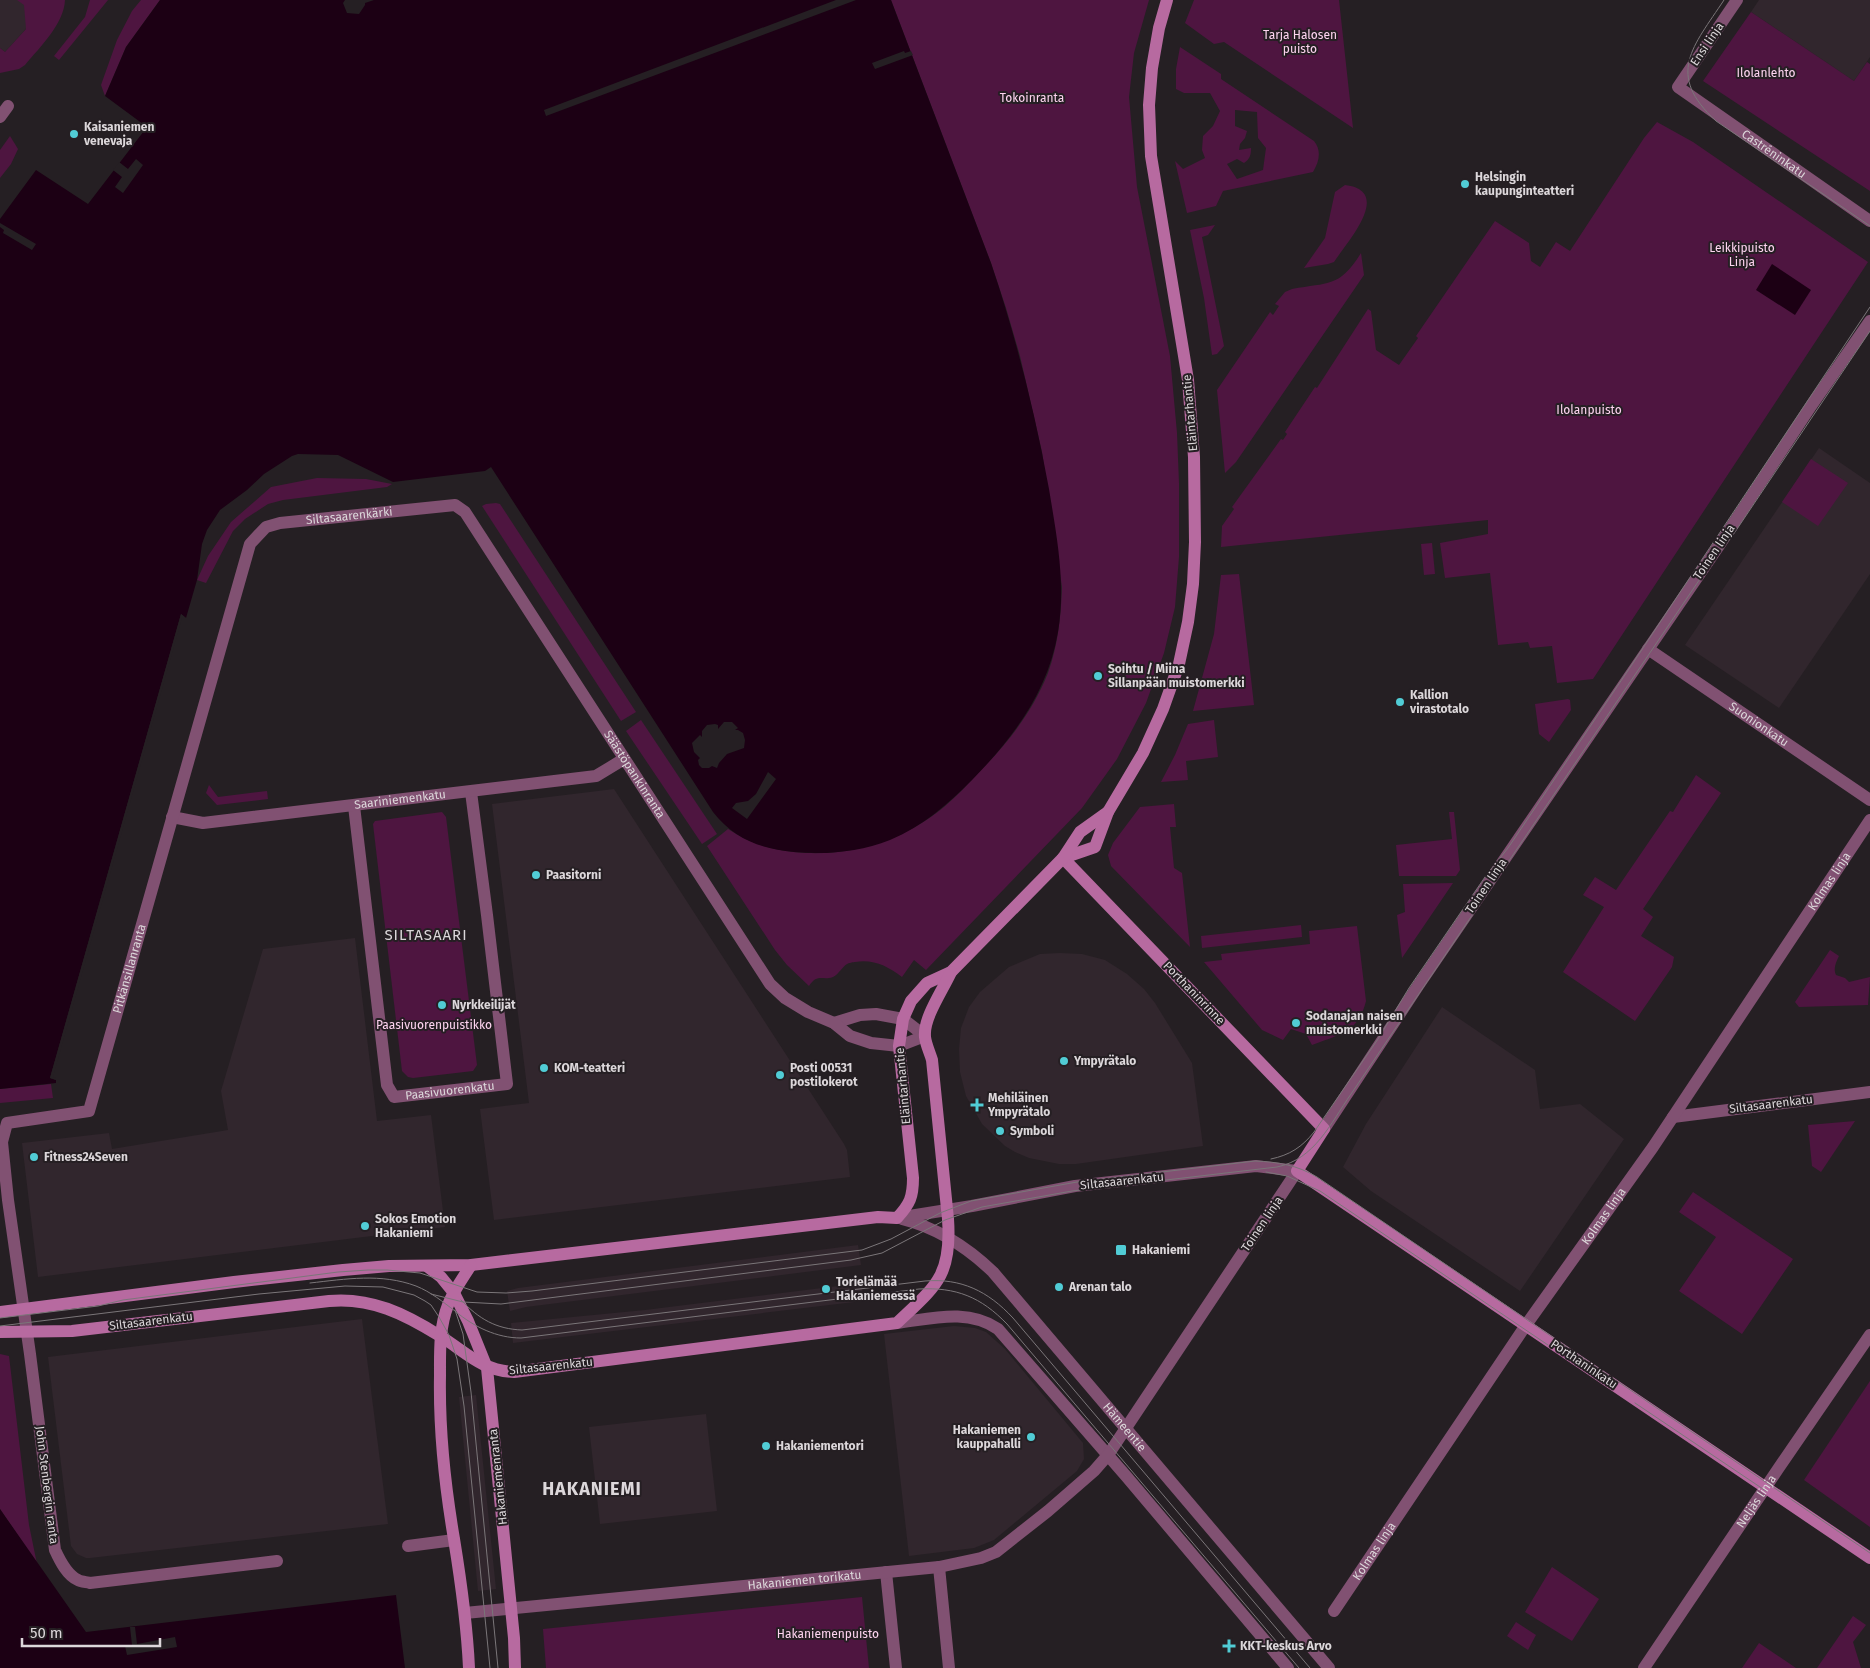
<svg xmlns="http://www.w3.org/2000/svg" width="1870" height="1668" font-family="'Fira Sans',sans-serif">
	<rect width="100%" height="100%" fill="#251f23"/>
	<g fill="#31262d">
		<path d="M0,0H52L5,52L0,48Z"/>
		<path d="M1759,0H1870V57L1854,81L1751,12Z"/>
		<path d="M1819,448L1870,483V574L1779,708L1685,645Z"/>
		<path d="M614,789L844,1144L847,1150L850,1177L494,1220L480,1109L529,1103L492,804Z"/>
		<path d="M355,938L377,1121L431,1115L445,1227L38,1277L22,1143L109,1133L112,1149L228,1130L221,1091L263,949Z"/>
		<path d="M1060,953L1082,954L1105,960L1127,974L1144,989L1155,1003L1192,1063L1203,1146L1076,1164H1059L1029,1158L1015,1152L1005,1146L982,1124L966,1096L960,1072L959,1049L961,1028L969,1007L980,992L1009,967L1040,954Z"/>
		<path d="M1442,1007L1535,1070L1540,1109L1580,1104L1624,1139L1520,1291L1371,1191L1343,1167L1366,1124Z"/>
		<path d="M858,1245L861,1265L526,1307L510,1311L507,1291L518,1288Z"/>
		<path d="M862,1283L863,1301L513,1343L511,1323L645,1310Z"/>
		<path d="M362,1319L388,1524L90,1558H86L77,1554L71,1546L48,1357Z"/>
		<path d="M954,1326L975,1328L986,1332L1005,1349L1083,1443L1084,1459L1077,1471L994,1540L974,1548L909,1556L884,1334Z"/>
		<path d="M476,1395L496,1589L478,1591L459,1397Z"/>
		<path d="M706,1414L717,1511L600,1524L589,1427Z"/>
	</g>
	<g fill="#4e1540" fill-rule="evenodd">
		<path d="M17,0H65C64,24 40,47 25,65L19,69L0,73V48L5,52L26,29L24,5Z"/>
		<path d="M90,0H108L59,60L54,56L85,17Z"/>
		<path d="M141,0H160L126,47L105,96L101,85L117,40L132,11Z"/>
		<path d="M891,0H1149L1134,53L1129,97L1137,187L1170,356L1177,433L1179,483V557L1175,607L1164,653L1146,703L1117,759L1082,808L926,970L914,960L902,977C887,966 874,959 855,962C854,962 848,963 847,964C842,967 839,974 833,977C822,981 818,973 809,986L787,965L775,950L707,846L728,829C752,845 779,852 807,853C857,855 905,839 944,807C957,796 968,784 979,772C1008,743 1033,711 1048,673C1058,645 1061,616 1062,587L1042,452L1020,356L1006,308L991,263Z"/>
		<path d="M1194,0H1339L1353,128L1224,42L1214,44L1185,23Z"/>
		<path d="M1751,12L1854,81L1867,62L1870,64V191L1703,81Z"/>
		<path d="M1180,47L1221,74V79L1314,141C1322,151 1319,162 1313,172L1223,191L1216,206L1187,213L1175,161L1183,169L1205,158L1202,150L1203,136L1213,126L1220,111L1210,93H1184L1176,89V69ZM1235,110L1257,112L1258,138L1266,148L1263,170L1237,179L1227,164L1237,159L1244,163C1250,159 1251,155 1251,148L1239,150L1240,144L1245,138L1247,131L1235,126Z"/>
		<path d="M1657,122L1693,142L1868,262L1593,679L1557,683L1552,646L1530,648L1528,642L1498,645L1490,573L1445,578L1440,543L1488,534V520L1221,547L1222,526L1234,509L1232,507L1281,439L1283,440L1287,434L1285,432L1315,387L1317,388L1368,309L1371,311L1376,350L1399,365L1418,338L1416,336L1495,221L1529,243L1531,261L1540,267L1556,242L1570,251L1644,138Z"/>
		<path d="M10,136L18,149L11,164L0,178V150Z"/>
		<path d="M1345,185C1394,191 1347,242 1334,262L1328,264L1304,268L1325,238L1335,192Z"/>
		<path d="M1215,225L1208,235L1202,237L1224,346L1217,354L1212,355L1204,298L1190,230Z"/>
		<path d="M1361,253L1364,275L1236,462L1225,473L1217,390L1270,312L1273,315L1279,306L1275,304L1285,292L1292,289C1329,282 1339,288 1361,253Z"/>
		<path d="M1811,459L1848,483L1818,526L1782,502Z"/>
		<path d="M317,478L366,479L392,484L387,487L283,500L268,504L245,519L233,531L206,583L197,580L208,556L231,522L271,487Z"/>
		<path d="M496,503L500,504L636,712L621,721L482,506L486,504Z"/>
		<path d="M1432,543L1435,574L1424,575L1421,544Z"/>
		<path d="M1239,574L1254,705L1193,711L1214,634L1221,575Z"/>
		<path d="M1568,699L1570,700L1571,710L1549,742L1539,734L1535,704Z"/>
		<path d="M641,720L717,834L702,844L626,731Z"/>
		<path d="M1214,720L1218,757L1186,761L1188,780L1161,782L1175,755L1188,724Z"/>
		<path d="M1696,775L1721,793L1643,909L1653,917L1641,936L1674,957L1672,967L1635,1021L1563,972L1604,907L1583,895L1595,877L1616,890L1670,811L1673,812Z"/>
		<path d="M209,785L218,797L267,791L268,799L217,805L206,793Z"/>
		<path d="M1174,804L1176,827H1170L1174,868L1182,873L1190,947L1111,866L1108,855L1113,843L1140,807Z"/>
		<path d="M442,812L446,817L477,1065L473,1071L413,1078L408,1077L402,1071L373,824L375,821Z"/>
		<path d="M1449,812H1454L1460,870L1456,876H1399L1396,845L1452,839Z"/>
		<path d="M1453,883L1402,958L1397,915L1405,912L1403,884Z"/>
		<path d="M1301,925L1302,937L1202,948L1201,936Z"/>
		<path d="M1357,926L1366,1001C1358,1033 1340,1034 1312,1045L1306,1034L1291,1029L1283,1040L1262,1030L1204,962L1222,960L1221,954L1310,944L1309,931Z"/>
		<path d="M1830,950L1839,956C1836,962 1833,969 1836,975L1845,978L1849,982L1870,977L1868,1005L1799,1007L1795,1002Z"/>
		<path d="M51,1084L53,1098L0,1103V1089Z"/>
		<path d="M1855,1121L1821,1172L1812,1166L1808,1125Z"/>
		<path d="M1693,1192L1793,1259L1742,1334L1679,1291L1716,1237L1679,1212Z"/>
		<path d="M0,1354L9,1356L29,1525L37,1564L0,1509Z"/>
		<path d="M1870,1381V1527L1804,1480Z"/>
		<path d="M1552,1567L1599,1599L1572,1641L1525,1612Z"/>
		<path d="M862,1597L869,1668H546L543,1629Z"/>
		<path d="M1853,1616L1866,1625L1853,1642L1861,1668H1817Z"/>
		<path d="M1516,1622L1536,1635L1528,1650L1507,1636Z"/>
		<path d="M1759,1643L1796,1668H1742Z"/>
	</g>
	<g fill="#1c0014">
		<path d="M160,0H891L991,263C1016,337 1035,412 1049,489C1057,538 1066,583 1058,632C1048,692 1013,738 972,780C947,805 923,826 890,840C859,852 827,855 794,852C761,849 734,839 713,812L491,467L485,471L393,482L338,455L298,454L292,456L264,474L247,490L220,510L207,530L202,544L197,580L186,618L181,614L50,1078L56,1080V1083L0,1089V219L36,170L88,204L147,127L105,96L126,47Z"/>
		<path d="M1772,264L1811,290L1795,315L1756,290Z"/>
		<path d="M0,1509L86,1632L396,1595L405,1668H0Z"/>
	</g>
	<g fill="#251f23">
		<path d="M345,0H374L365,3V5L359,14L347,13L343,3Z"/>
		<path d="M836,0H856L546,116L544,110Z"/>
		<path d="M904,51L905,53L911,51L913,55L875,69L872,63Z"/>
		<path d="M136,159L143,165L123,193L115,187L122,177L113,170L119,162L128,169Z"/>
		<path d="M0,223L36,244L32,250L3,233L4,230L0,227Z"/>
		<path d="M181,614L186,618V620L182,618L53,1077L56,1078V1080L50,1078Z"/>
		<path d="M724,722H732L738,728L735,730H738L743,733L745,740L744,748L727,754L719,763L717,768L712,766L709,768H702L699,765L698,760L700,758L694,752L692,743L700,735L702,737V731L707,725L715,724L718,725V729Z"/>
		<path d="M768,772L776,779L747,819L732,808L736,803L748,801L756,794Z"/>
		<path d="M130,1627H135L137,1644L175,1637L177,1647L127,1655L125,1646L132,1645Z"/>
	</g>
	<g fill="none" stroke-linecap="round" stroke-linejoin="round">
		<g stroke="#815172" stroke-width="12">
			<path id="s1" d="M1737,0L1678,87L1870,221"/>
			<path d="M0,117L8,106"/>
			<path id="s2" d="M1648,649L1870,800"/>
			<path id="s3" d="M354,806L387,1085L394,1097L507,1084L487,915L471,792"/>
			<path id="s4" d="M172,817L203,823L596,776L624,759"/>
			<path d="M834,1023L860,1015L876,1014L903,1019L925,1036"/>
			<path d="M1673,1117L1870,1092"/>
			<path d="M1324,1129L1418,986L1720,544L1811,406L1870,321"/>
			<path id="s5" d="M902,1219C938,1228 967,1247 993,1272L1329,1668"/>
			<path d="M897,1323C931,1319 967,1308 998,1329L1126,1476L1288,1668"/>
			<path d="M408,1546L454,1540"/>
			<path id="s6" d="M277,1561L90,1583C87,1582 81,1582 78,1580C67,1575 60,1561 55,1550L30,1354L8,1200L2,1142L7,1123L89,1111L250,544L266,527L280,523L455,505L465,512L770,984L785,998L808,1012L834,1023L850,1036L871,1043L899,1046L925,1036"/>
			<path d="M939,1567L949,1668"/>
			<path d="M886,1572L896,1668"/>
			<path id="s7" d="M1334,1611L1526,1325L1653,1147L1870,820"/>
			<path id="s8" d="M465,1613L939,1567L981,1558L996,1552L1048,1511L1094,1471L1108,1455L1297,1171L1256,1166L1075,1186L972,1206L897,1218"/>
			<path id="s9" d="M1644,1668L1778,1469L1870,1335"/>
		</g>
		<g stroke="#b76aa0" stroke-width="12">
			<path d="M1063,858L1324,1129L1297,1171L1870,1558"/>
			<path d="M1063,858L1095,847L1108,812L1143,753L1163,709L1179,664L1188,622L1193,584L1195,542L1194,457L1188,380L1151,156L1149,105L1152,68L1159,28L1167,0"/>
			<path d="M428,1267L441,1277L454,1293L468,1321L487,1368L514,1638L515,1668"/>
			<path d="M0,1312L234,1282L343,1270L389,1266L471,1265L878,1217L897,1218C910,1204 913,1197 913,1178L899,1046L903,1019L911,1001L927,983L951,972L1063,858L1080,832L1108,812"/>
			<path d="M0,1332L72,1331L329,1301C371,1297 405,1314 440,1336C466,1352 482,1371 514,1372L897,1323C936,1286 952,1276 948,1219L932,1060C930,1053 926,1045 925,1037C923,1018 943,990 951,972"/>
			<path d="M469,1668C467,1624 461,1582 454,1539C445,1486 439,1430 440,1376C440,1352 439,1328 448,1305C453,1291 463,1278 471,1265"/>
		</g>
		<g stroke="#7b7679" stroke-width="1">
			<path d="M1724,0C1693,47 1665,74 1716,121L1870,226"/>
			<path d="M1271,1159C1290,1155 1302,1147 1314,1132L1378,1039L1409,988L1485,877L1508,848L1633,663L1870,307"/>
			<path d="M1266,1172L1287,1176L1320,1191L1548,1345"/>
			<path d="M310,1283C346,1279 381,1273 416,1286C431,1292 443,1302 455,1311C474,1327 497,1338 521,1338L919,1289C956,1287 981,1297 1007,1324L1299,1668"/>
			<path d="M431,1294L463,1302L501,1304L851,1260L882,1253L945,1220L982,1207L1072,1191L1277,1167C1315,1159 1330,1124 1351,1094L1706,570L1735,532L1870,331"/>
			<path d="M461,1300C479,1319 496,1329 522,1330L925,1281C961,1278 988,1291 1013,1318L1310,1668"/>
			<path d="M455,1310L463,1334L471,1392L498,1668"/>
			<path d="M0,1318L98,1306L123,1300L338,1272L368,1270H387L420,1273L477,1292L506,1293L532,1291L862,1250L891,1239L940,1213L971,1201L1077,1182L1255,1161C1278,1162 1297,1165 1317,1177L1870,1553"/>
			<path d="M0,1326L259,1294L345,1286L383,1287L414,1295L425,1301L431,1305L439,1317L449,1335L457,1359L464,1406L490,1668"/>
			<path d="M1635,1403L1766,1491"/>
		</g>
	</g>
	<g fill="#51ccd5" stroke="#251f23" stroke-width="2">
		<circle cx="74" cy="134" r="5"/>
		<circle cx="1465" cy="184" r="5"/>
		<circle cx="1098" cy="676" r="5"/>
		<circle cx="1400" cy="702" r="5"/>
		<circle cx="536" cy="875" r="5"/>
		<circle cx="442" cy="1005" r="5"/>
		<circle cx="1296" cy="1023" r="5"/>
		<circle cx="1064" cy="1061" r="5"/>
		<circle cx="544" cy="1068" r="5"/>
		<circle cx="780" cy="1075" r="5"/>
		<path d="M974.5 1097.5h5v5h5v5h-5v5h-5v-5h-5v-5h5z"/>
		<circle cx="1000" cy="1131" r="5"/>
		<circle cx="34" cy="1157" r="5"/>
		<circle cx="365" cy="1226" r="5"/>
		<rect x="1115" y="1244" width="12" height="12" rx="2.5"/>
		<circle cx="1059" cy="1287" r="5"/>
		<circle cx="826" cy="1289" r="5"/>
		<circle cx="1031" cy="1437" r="5"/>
		<circle cx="766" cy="1446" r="5"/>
		<path d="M1226.5 1638.5h5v5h5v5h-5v5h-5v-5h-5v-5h5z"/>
	</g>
	<g text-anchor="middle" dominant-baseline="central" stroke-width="4" stroke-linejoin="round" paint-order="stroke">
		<g font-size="12" fill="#fed4f0" stroke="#251f23">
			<text x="1300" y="35">Tarja Halosen<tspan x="1300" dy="14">puisto</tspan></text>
			<text x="1766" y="73">Ilolanlehto</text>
			<text x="1032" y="98">Tokoinranta</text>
			<text x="1742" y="248">Leikkipuisto<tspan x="1742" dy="14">Linja</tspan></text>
			<text x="1589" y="410">Ilolanpuisto</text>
			<text x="434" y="1025">Paasivuorenpuistikko</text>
			<text x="828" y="1634">Hakaniemenpuisto</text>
		</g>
		<g font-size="12" fill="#dcd7da" stroke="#251f23">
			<text transform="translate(1707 44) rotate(-56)">Ensi linja</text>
			<text stroke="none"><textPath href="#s1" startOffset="222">Castréninkatu</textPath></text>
			<text transform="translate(1190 413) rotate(-95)">Eläintarhantie</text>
			<text stroke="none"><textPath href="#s6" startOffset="1450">Siltasaarenkärki</textPath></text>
			<text transform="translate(1714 552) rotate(-56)">Toinen linja</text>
			<text stroke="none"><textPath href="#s2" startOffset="134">Suonionkatu</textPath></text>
			<text stroke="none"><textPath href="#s6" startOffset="1881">Säästöpankinranta</textPath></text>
			<text stroke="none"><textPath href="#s4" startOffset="230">Saariniemenkatu</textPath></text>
			<text stroke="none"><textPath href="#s7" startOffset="882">Kolmas linja</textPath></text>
			<text transform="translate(1486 886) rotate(-56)">Toinen linja</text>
			<text stroke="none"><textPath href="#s6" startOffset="901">Pitkänsillanranta</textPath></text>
			<text transform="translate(1194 993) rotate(46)">Porthaninrinne</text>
			<text transform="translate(903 1086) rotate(-95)">Eläintarhantie</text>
			<text stroke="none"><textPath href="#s3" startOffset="351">Paasivuorenkatu</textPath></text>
			<text transform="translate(1771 1104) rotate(-7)">Siltasaarenkatu</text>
			<text transform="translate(1122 1181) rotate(-6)">Siltasaarenkatu</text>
			<text stroke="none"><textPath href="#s7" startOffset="478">Kolmas linja</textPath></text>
			<text transform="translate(1262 1224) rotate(-56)">Toinen linja</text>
			<text transform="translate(151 1321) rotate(-7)">Siltasaarenkatu</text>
			<text transform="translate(1584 1364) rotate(34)">Porthaninkatu</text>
			<text transform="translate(551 1366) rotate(-6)">Siltasaarenkatu</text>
			<text stroke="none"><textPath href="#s5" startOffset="310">Hämeentie</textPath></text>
			<text transform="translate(498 1477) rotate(-96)">Hakaniemenranta</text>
			<text transform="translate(47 1485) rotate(83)">John Stenbergin ranta</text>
			<text stroke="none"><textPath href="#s9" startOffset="201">Neljäs linja</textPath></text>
			<text stroke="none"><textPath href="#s7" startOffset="72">Kolmas linja</textPath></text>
			<text stroke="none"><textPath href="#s8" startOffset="341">Hakaniemen torikatu</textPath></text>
		</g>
		<g font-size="12" font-weight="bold" fill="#dcd7da" stroke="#251f23" text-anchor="start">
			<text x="84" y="127">Kaisaniemen<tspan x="84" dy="14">venevaja</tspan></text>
			<text x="1475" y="177">Helsingin<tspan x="1475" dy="14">kaupunginteatteri</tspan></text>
			<text x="1108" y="669">Soihtu / Miina<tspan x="1108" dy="14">Sillanpään muistomerkki</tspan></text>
			<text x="1410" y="695">Kallion<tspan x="1410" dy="14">virastotalo</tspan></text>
			<text x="546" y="875">Paasitorni</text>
			<text x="452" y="1005">Nyrkkeilijät</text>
			<text x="1306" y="1016">Sodanajan naisen<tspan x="1306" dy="14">muistomerkki</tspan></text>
			<text x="1074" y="1061">Ympyrätalo</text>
			<text x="554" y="1068">KOM-teatteri</text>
			<text x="790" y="1068">Posti 00531<tspan x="790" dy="14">postilokerot</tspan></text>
			<text x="988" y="1098">Mehiläinen<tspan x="988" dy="14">Ympyrätalo</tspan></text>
			<text x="1010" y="1131">Symboli</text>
			<text x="44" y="1157">Fitness24Seven</text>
			<text x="375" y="1219">Sokos Emotion<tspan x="375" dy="14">Hakaniemi</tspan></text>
			<text x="1132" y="1250">Hakaniemi</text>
			<text x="836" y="1282">Torielämää<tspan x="836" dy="14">Hakaniemessä</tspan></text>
			<text x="1069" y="1287">Arenan talo</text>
			<text x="1021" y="1430" text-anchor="end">Hakaniemen<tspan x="1021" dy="14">kauppahalli</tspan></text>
			<text x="776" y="1446">Hakaniementori</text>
			<text x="1240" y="1646">KKT-keskus Arvo</text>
		</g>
		<g font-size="15" letter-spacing="1" fill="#dcd7da" stroke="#251f23">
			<text x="426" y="935">SILTASAARI</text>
		</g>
		<g font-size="18" font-weight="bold" letter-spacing="1" fill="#dcd7da" stroke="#251f23">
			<text x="592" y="1489">HAKANIEMI</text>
		</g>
	</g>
	<path d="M22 1638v8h138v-8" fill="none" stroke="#dcd7da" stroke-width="2.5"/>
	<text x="30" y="1638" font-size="15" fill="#dcd7da" stroke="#251f23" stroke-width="4" paint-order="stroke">50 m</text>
</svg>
